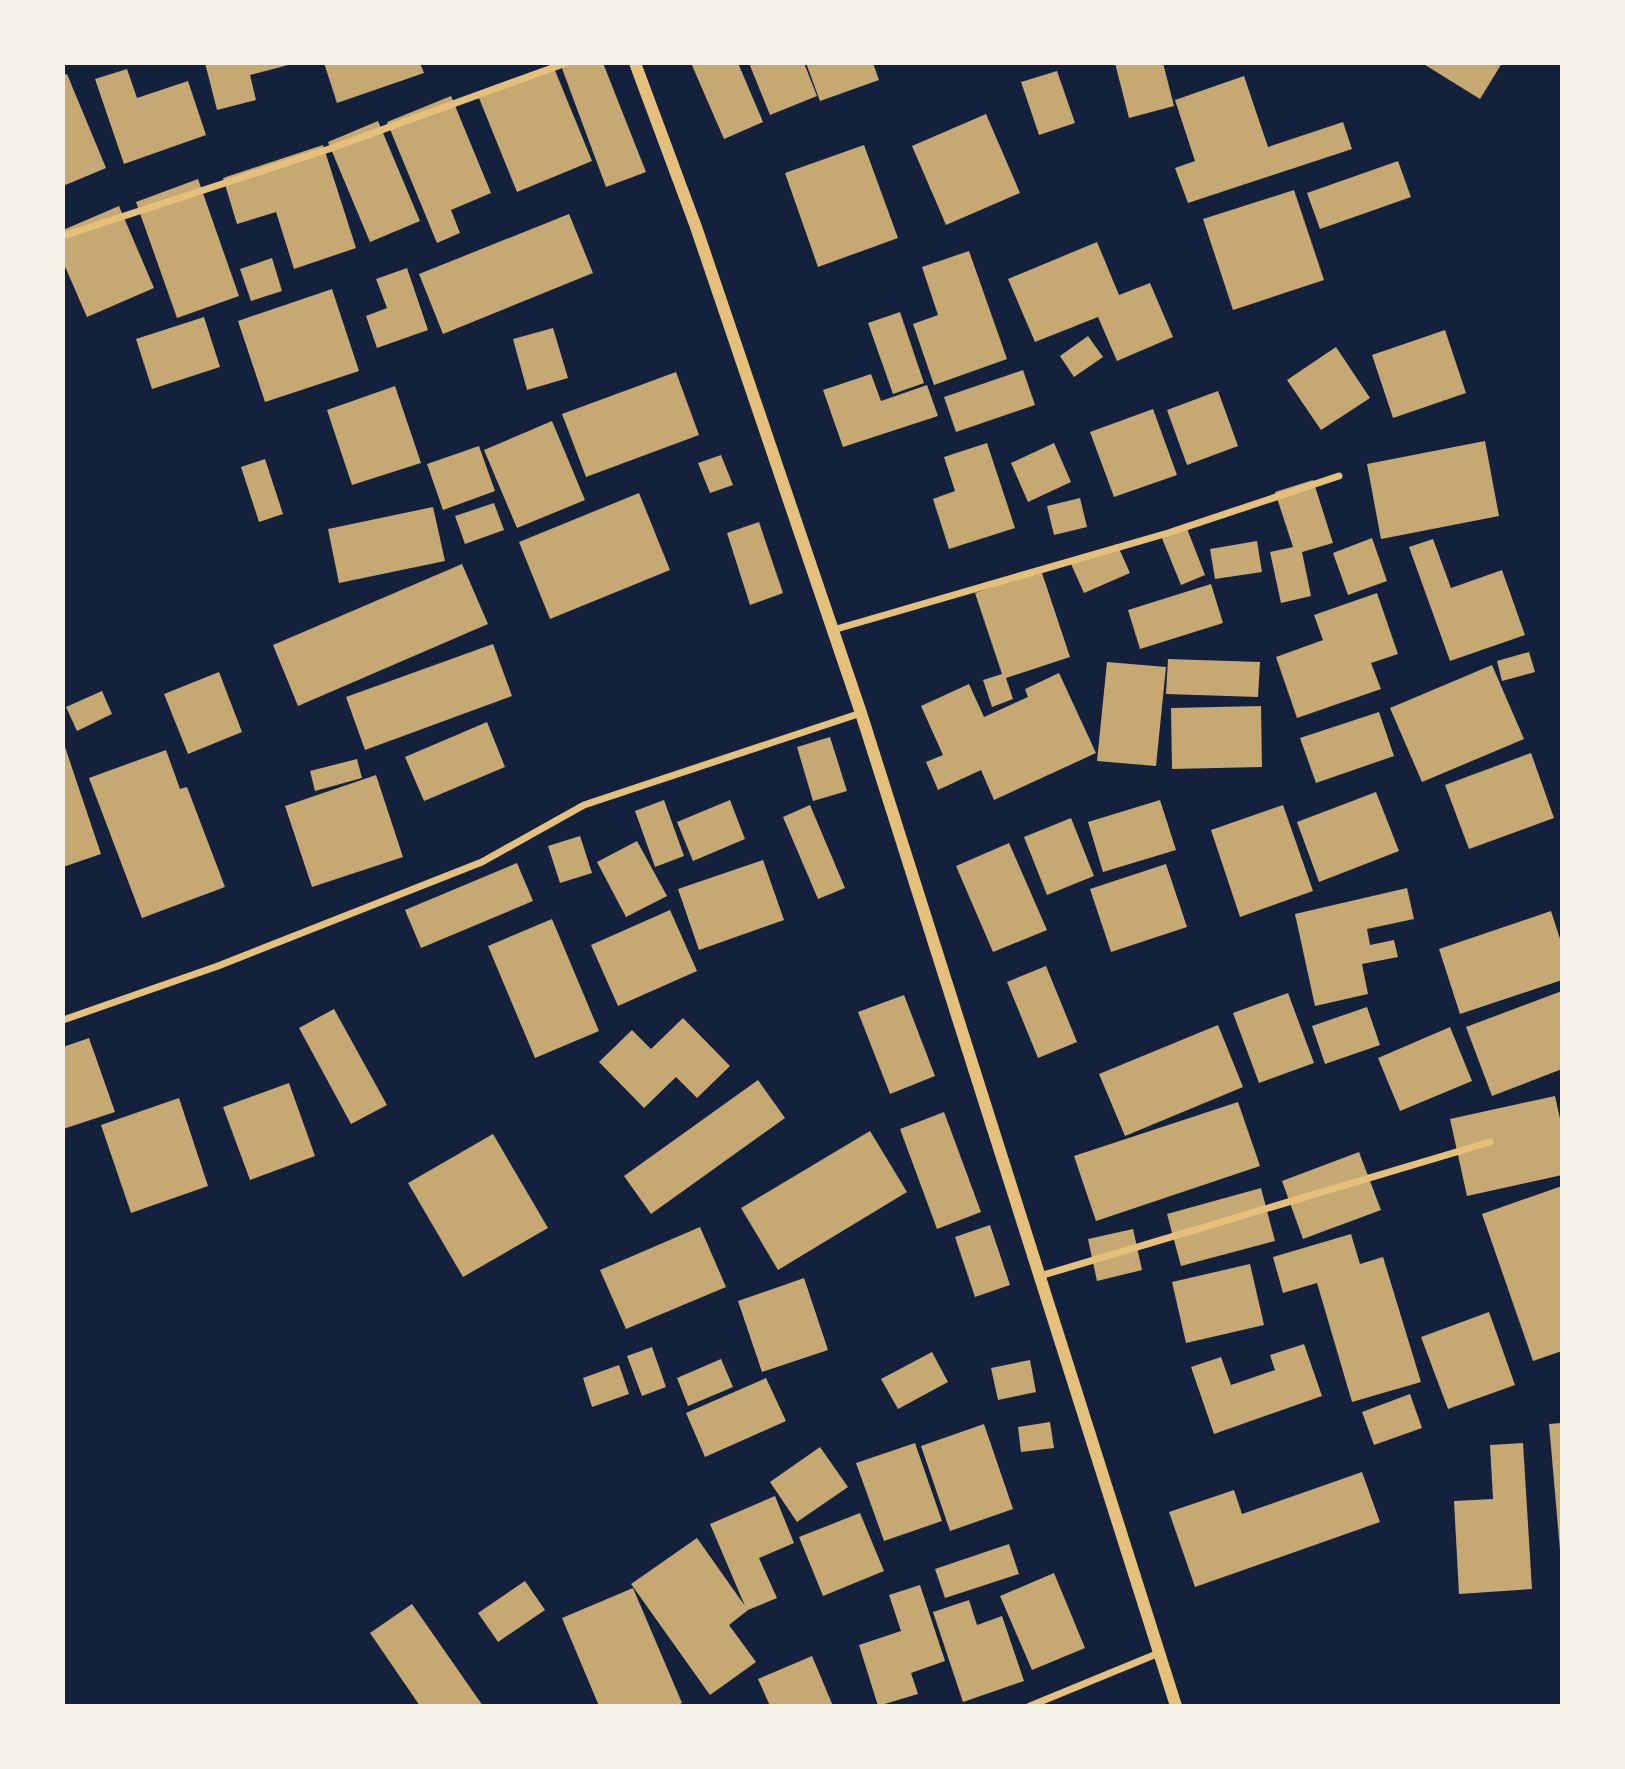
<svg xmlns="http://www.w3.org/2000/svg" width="1625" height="1769" font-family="'Alegreya Sans',sans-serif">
	<rect width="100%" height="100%" fill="#14213d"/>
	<g fill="#c6a872">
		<path d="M205,63H292V64L250,75L256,100L217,110Z"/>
		<path d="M324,63H420L424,73L337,103Z"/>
		<path d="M560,63H603L646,172L606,187Z"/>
		<path d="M691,63H738L763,122L724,139Z"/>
		<path d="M749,63H804L817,96L770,115Z"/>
		<path d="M806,63H873L879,80L820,101Z"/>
		<path d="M1115,63H1163L1174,106L1129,118Z"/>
		<path d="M1422,63H1502L1480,99Z"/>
		<path d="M554,68L592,161L517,192L479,98Z"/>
		<path d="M127,69L137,98L188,81L206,135L124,164L95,79Z"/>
		<path d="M1057,71L1075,123L1039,135L1021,82Z"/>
		<path d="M67,74L106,168L63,186V75Z"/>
		<path d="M1244,76L1268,147L1343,122L1352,149L1188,203L1175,168L1195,161L1175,100Z"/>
		<path d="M451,96L491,193L451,210L460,233L437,243L387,122Z"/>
		<path d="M986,114L1020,193L946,225L912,146Z"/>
		<path d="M378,121L420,221L370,242L328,142Z"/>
		<path d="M323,145L356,248L294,269L276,212L237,224L223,178Z"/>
		<path d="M864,145L898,238L818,267L785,173Z"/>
		<path d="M1398,161L1411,197L1320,229L1307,193Z"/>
		<path d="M198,179L239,296L177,318L136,202Z"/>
		<path d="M1294,190L1324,280L1233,310L1203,219Z"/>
		<path d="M119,206L154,288L87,317L63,262V230Z"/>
		<path d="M569,214L593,273L443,334L419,274Z"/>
		<path d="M1097,242L1119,295L1150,283L1173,337L1117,361L1098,317L1035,342L1008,279Z"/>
		<path d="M969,251L1007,359L934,385L913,324L938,315L922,267Z"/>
		<path d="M272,258L282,291L251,301L240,269Z"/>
		<path d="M407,268L428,330L377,348L366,316L387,308L376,279Z"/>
		<path d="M332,289L359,371L265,402L238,321Z"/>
		<path d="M900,312L924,383L893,394L868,323Z"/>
		<path d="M204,317L220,367L152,389L136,339Z"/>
		<path d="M553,328L568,378L527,390L513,339Z"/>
		<path d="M1445,330L1466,393L1393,418L1372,355Z"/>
		<path d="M1088,336L1103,357L1074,377L1060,356Z"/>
		<path d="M1336,347L1370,398L1321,430L1287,380Z"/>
		<path d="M1023,370L1035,405L956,432L944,397Z"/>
		<path d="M676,372L699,435L586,477L562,414Z"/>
		<path d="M871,374L881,401L927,385L938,416L843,447L823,390Z"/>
		<path d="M395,386L421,463L352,485L327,410Z"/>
		<path d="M1218,391L1238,446L1187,465L1167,410Z"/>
		<path d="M1153,409L1177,475L1114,497L1090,432Z"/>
		<path d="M552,421L585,500L517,528L484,450Z"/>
		<path d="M1485,441L1499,516L1381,539L1367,464Z"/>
		<path d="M987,443L1015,528L949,549L933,499L955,491L944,457Z"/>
		<path d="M1054,443L1071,482L1028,502L1011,463Z"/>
		<path d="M479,446L495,491L443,510L427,464Z"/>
		<path d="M721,455L733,485L710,493L698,463Z"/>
		<path d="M265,459L283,514L259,522L241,467Z"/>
		<path d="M1313,480L1333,543L1302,552L1311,596L1281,603L1270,552L1293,547L1275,492Z"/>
		<path d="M639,493L670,570L550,619L519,542Z"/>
		<path d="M1080,498L1087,527L1054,535L1047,506Z"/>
		<path d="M494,503L504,530L465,544L455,516Z"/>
		<path d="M433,507L445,561L339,583L328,529Z"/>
		<path d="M759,522L783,593L750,605L727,533Z"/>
		<path d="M1186,526L1205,575L1181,585L1161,536Z"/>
		<path d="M1372,538L1387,581L1348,595L1333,553Z"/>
		<path d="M1433,539L1451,588L1502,570L1525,635L1450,661L1409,547Z"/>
		<path d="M1257,541L1262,572L1215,579L1210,549Z"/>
		<path d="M1117,544L1130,573L1084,593L1071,564Z"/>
		<path d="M462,564L488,624L298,706L273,645Z"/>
		<path d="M1041,570L1070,657L1006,678L1013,699L992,707L983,680L1002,674L975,593Z"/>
		<path d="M1211,584L1223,623L1140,649L1128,610Z"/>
		<path d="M1377,593L1398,654L1371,663L1381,689L1297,718L1276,657L1323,640L1314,615Z"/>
		<path d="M493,644L512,696L365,750L346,697Z"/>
		<path d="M1529,652L1535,672L1502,681L1497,661Z"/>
		<path d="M1168,659L1260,662L1258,697L1166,694Z"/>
		<path d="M1107,662L1166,667L1156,766L1097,761Z"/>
		<path d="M1492,665L1524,739L1422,782L1390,708Z"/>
		<path d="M219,672L242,732L188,754L164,694Z"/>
		<path d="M1059,673L1096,753L994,800L981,770L938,790L926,762L943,755L921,706L969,684L984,717L1028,697L1025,689Z"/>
		<path d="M102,691L112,714L77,731L66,707Z"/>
		<path d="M1261,706L1262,767L1172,769L1171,708Z"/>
		<path d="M1379,712L1394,756L1316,783L1300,738Z"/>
		<path d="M487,722L505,767L424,801L405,757Z"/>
		<path d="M830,737L847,791L813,801L797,747Z"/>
		<path d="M63,741L101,854L63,867Z"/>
		<path d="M166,750L180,789L187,787L225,887L142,918L89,778Z"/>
		<path d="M1531,753L1554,818L1469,849L1445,785Z"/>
		<path d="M357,759L362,778L315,791L310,771Z"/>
		<path d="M376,775L403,857L312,887L285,806Z"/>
		<path d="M1376,792L1399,851L1319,882L1297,822Z"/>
		<path d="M664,800L684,856L655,867L635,811Z"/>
		<path d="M730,800L745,839L693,861L677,822Z"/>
		<path d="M1160,800L1176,850L1103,872L1088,822Z"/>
		<path d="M810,805L845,888L818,899L783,817Z"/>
		<path d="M1283,805L1313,891L1240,917L1211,830Z"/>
		<path d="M1071,818L1094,876L1047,895L1024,837Z"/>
		<path d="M580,836L592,873L560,883L548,846Z"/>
		<path d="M637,841L667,896L626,917L597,862Z"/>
		<path d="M1009,843L1047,930L993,952L956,866Z"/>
		<path d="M763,860L784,920L699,950L678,889Z"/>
		<path d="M517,863L533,901L421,948L405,910Z"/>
		<path d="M1166,864L1187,927L1111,952L1090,889Z"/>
		<path d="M1407,888L1414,919L1367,929L1370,945L1394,940L1398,957L1362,964L1368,994L1315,1006L1295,914Z"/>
		<path d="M670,910L697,971L618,1006L591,945Z"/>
		<path d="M1551,911L1562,945V980L1460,1014L1439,949Z"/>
		<path d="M552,919L599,1031L535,1058L488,946Z"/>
		<path d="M1046,966L1077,1042L1038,1058L1007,982Z"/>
		<path d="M1562,991V1069L1492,1096L1466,1027Z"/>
		<path d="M1288,993L1314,1063L1259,1083L1233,1013Z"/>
		<path d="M904,995L935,1076L890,1094L858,1012Z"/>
		<path d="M1367,1007L1380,1045L1325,1064L1312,1026Z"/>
		<path d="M334,1009L387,1105L351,1124L299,1028Z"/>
		<path d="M683,1018L730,1066L697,1098L676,1077L644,1108L599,1062L632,1030L651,1049Z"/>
		<path d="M1218,1025L1243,1087L1125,1136L1099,1074Z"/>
		<path d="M1450,1027L1472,1081L1400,1111L1378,1058Z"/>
		<path d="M89,1038L115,1112L63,1129V1047Z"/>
		<path d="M758,1080L785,1118L651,1214L624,1176Z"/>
		<path d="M289,1083L315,1156L250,1180L223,1107Z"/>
		<path d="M1555,1096L1562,1128V1175L1467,1196L1450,1119Z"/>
		<path d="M179,1098L208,1186L131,1213L101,1125Z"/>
		<path d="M1238,1102L1260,1166L1096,1221L1074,1156Z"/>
		<path d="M944,1112L981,1212L937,1229L900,1129Z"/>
		<path d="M870,1131L907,1192L778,1270L741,1208Z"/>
		<path d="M493,1134L548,1228L463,1277L408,1183Z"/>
		<path d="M1359,1152L1381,1210L1303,1239L1282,1181Z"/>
		<path d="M1562,1186V1351L1533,1361L1482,1214Z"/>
		<path d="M1261,1188L1275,1241L1181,1266L1167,1214Z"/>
		<path d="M990,1225L1010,1285L975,1297L955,1237Z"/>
		<path d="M700,1227L726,1287L626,1329L600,1270Z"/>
		<path d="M1133,1229L1142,1270L1097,1281L1088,1239Z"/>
		<path d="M1351,1234L1360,1264L1383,1257L1421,1382L1352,1402L1317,1283L1283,1293L1273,1257Z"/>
		<path d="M1250,1264L1264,1325L1186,1343L1172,1282Z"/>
		<path d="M804,1278L828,1350L762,1372L738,1301Z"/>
		<path d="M1489,1312L1515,1385L1448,1409L1421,1337Z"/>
		<path d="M1304,1344L1322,1396L1214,1434L1191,1367L1221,1357L1231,1385L1275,1370L1270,1355Z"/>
		<path d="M652,1347L666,1387L642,1396L627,1356Z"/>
		<path d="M932,1352L948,1382L898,1409L881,1379Z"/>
		<path d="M721,1359L733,1387L688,1406L677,1378Z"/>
		<path d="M1030,1360L1036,1392L998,1400L991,1368Z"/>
		<path d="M619,1365L629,1394L592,1407L583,1378Z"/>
		<path d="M766,1378L786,1421L705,1457L686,1413Z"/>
		<path d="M1410,1394L1422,1428L1374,1445L1362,1412Z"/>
		<path d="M1050,1422L1054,1448L1021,1452L1018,1427Z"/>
		<path d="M1562,1423V1550H1560L1549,1424Z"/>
		<path d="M984,1424L1013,1509L950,1531L921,1446Z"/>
		<path d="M915,1443L942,1521L884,1541L856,1463Z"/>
		<path d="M1523,1443L1532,1589L1459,1594L1454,1501L1493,1499L1490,1445Z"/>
		<path d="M820,1447L848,1487L797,1522L770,1482Z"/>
		<path d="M1362,1472L1380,1522L1195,1587L1169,1512L1234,1490L1242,1514Z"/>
		<path d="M775,1496L794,1543L759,1558L777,1598L748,1610L729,1625L756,1662L710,1695L631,1584L697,1538L745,1606L710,1524Z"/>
		<path d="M860,1513L884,1571L823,1596L799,1537Z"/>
		<path d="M1009,1544L1019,1574L945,1598L935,1569Z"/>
		<path d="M1054,1573L1085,1648L1032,1670L1000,1596Z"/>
		<path d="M525,1581L545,1610L498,1642L478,1613Z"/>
		<path d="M920,1585L945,1661L911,1673L918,1694L878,1706L859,1645L901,1631L889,1595Z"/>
		<path d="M633,1588L682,1703L675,1706H599L562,1618Z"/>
		<path d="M969,1600L977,1625L1002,1616L1024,1681L963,1702L933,1612Z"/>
		<path d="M412,1604L483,1706H420L370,1633Z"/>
		<path d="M812,1656L833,1706H770L758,1679Z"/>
	</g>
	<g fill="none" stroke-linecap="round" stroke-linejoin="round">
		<g stroke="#e5c07b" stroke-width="7">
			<path d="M63,236L329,149L566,63"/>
			<path d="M833,630L1168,533L1339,476"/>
			<path d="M63,1020L218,966L482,862L584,805L861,713"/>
			<path d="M1040,1276L1490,1142"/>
			<path d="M1030,1706L1159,1653"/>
		</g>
		<path stroke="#e5c07b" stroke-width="12" d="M635,63L696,227L861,713L1176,1706"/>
	</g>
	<rect width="1625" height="1769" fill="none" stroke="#f6f1e7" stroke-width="130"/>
</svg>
